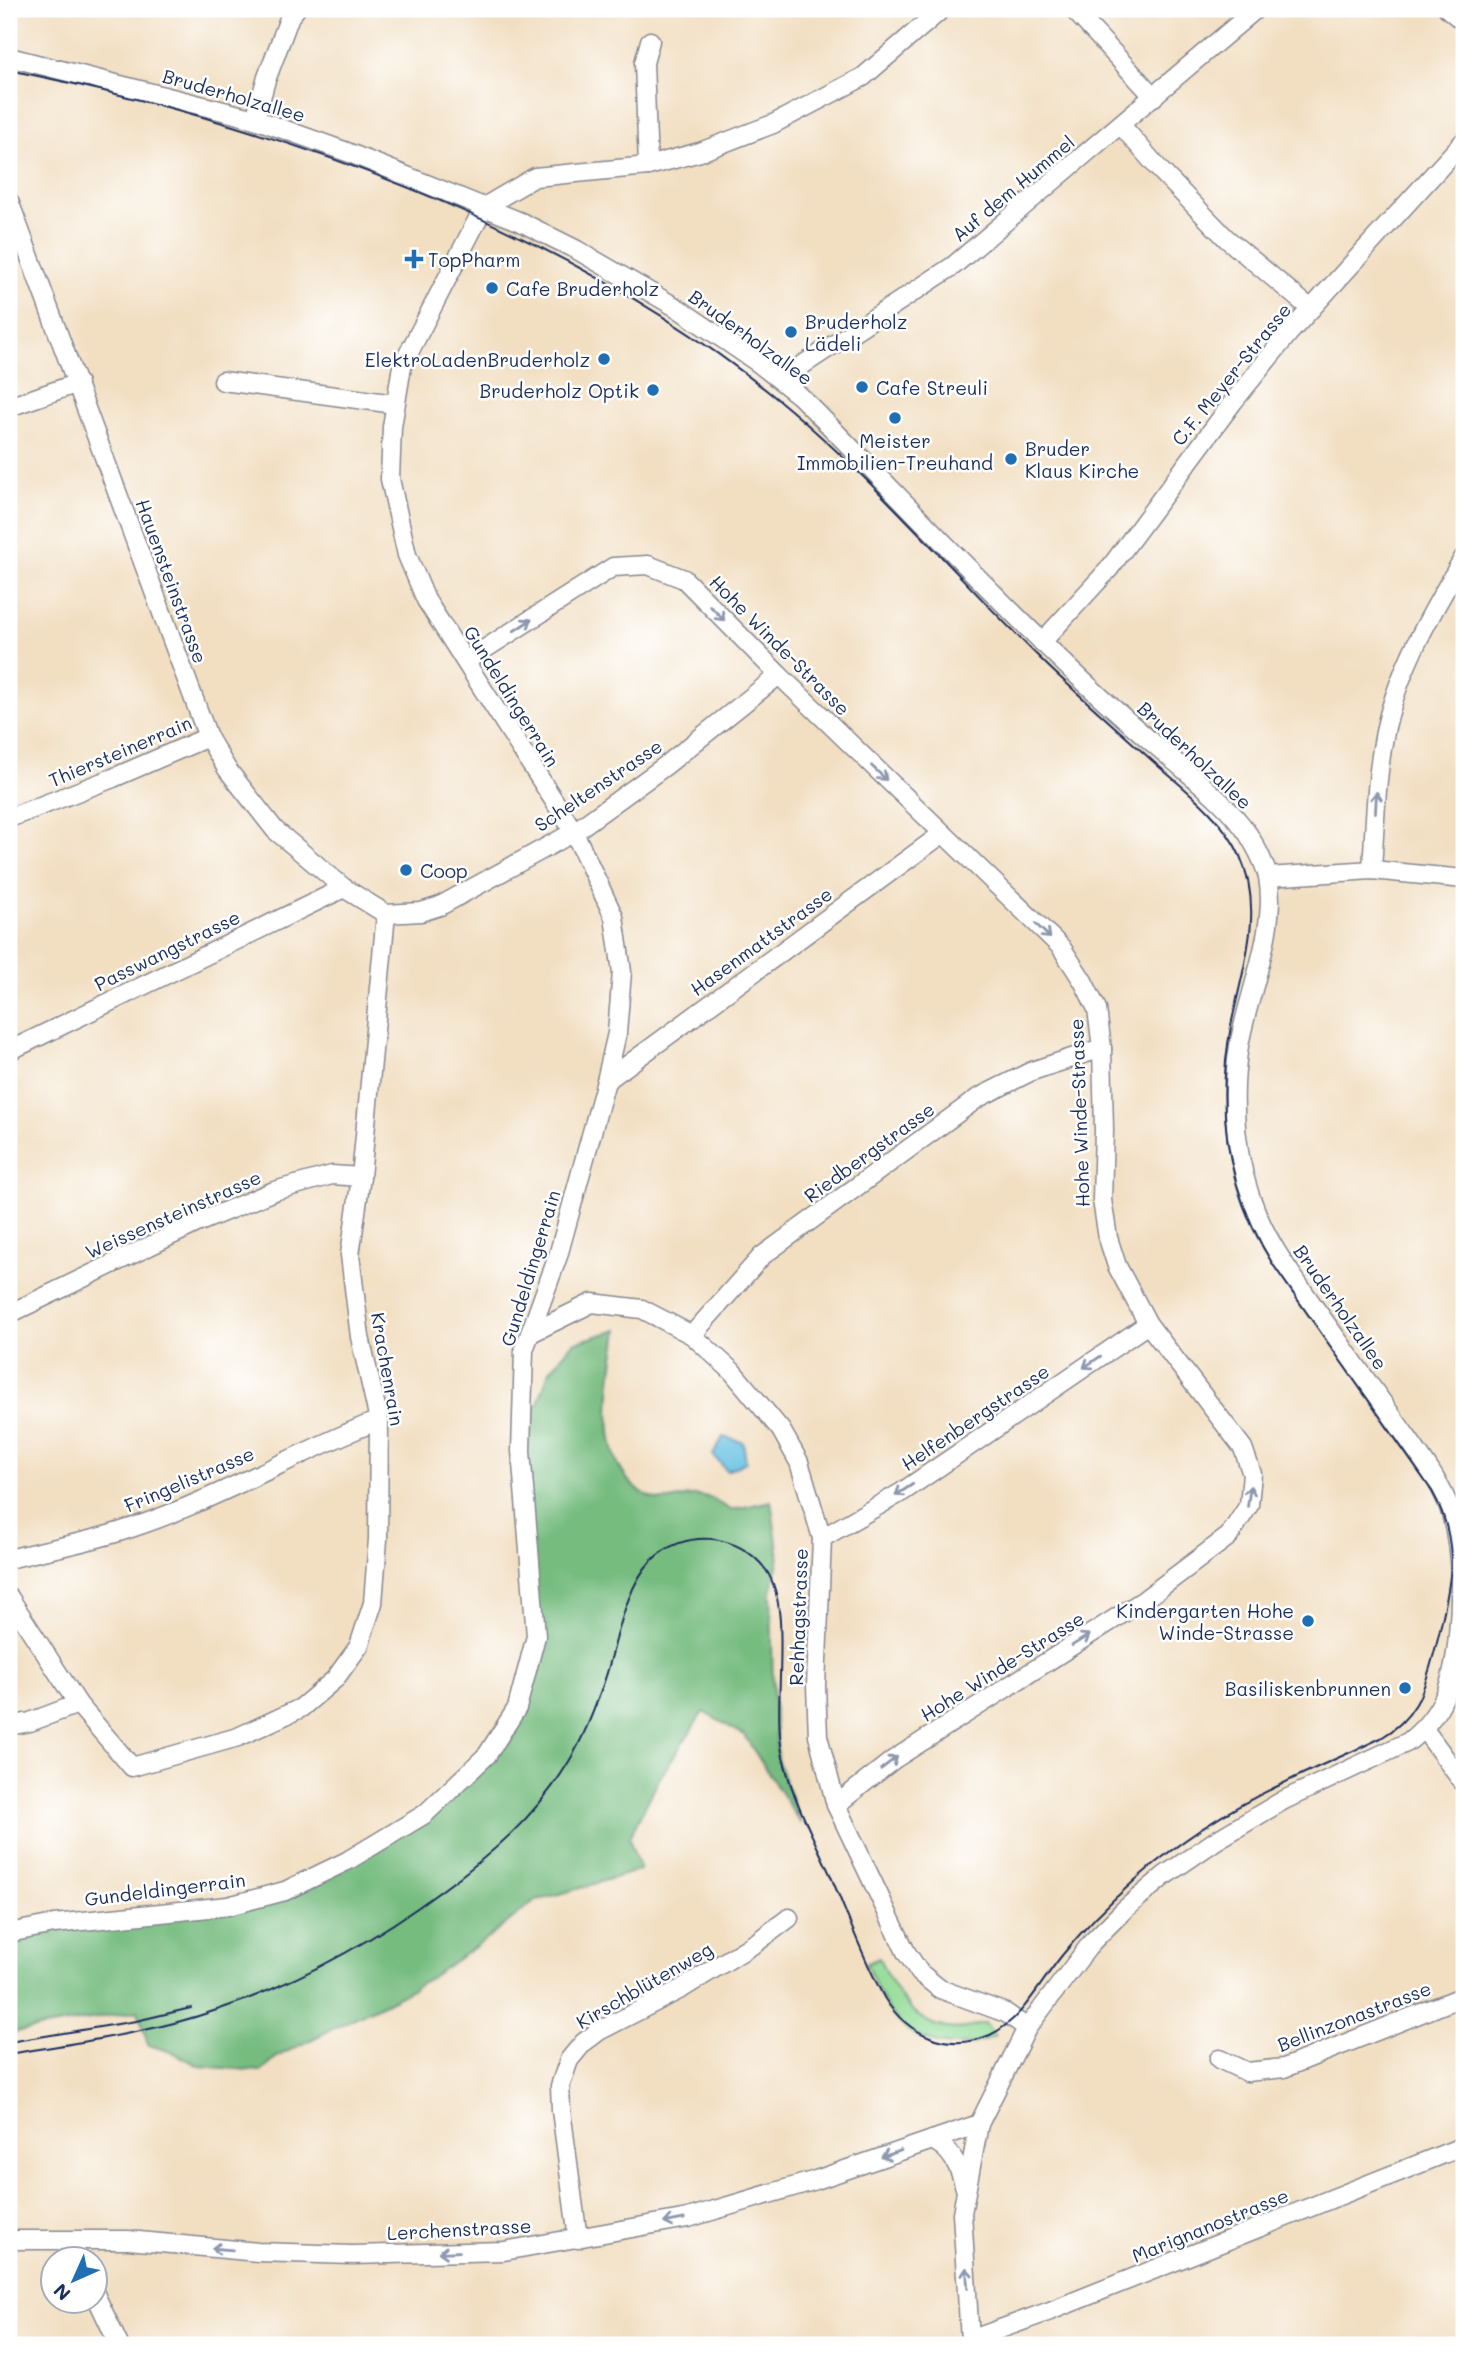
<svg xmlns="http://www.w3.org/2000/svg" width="1473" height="2354" font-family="Mali,sans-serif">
	<rect width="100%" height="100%" fill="#fff"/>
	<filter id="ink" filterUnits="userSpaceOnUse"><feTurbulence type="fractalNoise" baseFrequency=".0143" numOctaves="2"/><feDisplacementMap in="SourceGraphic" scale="14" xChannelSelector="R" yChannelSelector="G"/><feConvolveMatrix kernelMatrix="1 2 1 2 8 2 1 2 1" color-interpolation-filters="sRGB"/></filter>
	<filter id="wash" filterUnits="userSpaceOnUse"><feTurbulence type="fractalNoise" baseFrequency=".00686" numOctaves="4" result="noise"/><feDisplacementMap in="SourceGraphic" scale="28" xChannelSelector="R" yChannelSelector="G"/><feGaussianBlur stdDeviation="1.57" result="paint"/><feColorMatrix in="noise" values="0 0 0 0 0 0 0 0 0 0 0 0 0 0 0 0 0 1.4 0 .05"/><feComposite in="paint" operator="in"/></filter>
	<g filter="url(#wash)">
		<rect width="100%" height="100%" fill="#f2dfc2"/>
		<path fill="#93dc96" stroke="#57867a" stroke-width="2" d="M879,1958C899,2004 928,2044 985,2023L995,2036C960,2053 915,2046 891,2013C880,1998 874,1981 866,1964Z"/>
		<path fill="#76bc7f" stroke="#48766e" stroke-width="2" d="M618,1330C611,1382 590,1475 655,1499C669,1504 688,1493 703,1496C712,1497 723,1506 731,1510L771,1501L779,1557L771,1593L773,1690L778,1762L801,1824L744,1735L703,1712L659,1779L629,1838L640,1870L533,1902L488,1938L436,1974L401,1995L278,2056L261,2071L199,2066L175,2053L148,2045L138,2011L9,2033V1933L285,1891L425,1814L517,1708L536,1636L521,1451L549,1372L573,1343Z"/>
		<path fill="#64bfe1" stroke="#4077a0" stroke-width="2" d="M723,1437L743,1442L746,1462L727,1471L713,1455Z"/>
	</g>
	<g filter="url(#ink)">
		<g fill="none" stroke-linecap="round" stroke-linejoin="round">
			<g stroke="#868790" stroke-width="21">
				<g id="street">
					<path d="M1073,9L1154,97"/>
					<path d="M1448,9L1464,22"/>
					<path d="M9,57L255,119L347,152L521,222L577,250L679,309L757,362L800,396C894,490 984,588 1081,679C1111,707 1142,734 1173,760C1200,783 1228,805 1248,834C1256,847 1265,863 1268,878C1278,928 1247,997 1239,1046C1230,1101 1235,1163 1257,1214C1272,1250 1295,1279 1317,1311C1344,1349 1371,1386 1397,1423C1413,1446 1440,1481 1449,1507C1462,1548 1462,1592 1458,1635C1454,1680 1445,1713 1408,1742L1284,1800L1215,1841L1164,1876L1125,1909L1092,1942L1027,2028L979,2124L962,2213L970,2340L967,2345"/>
					<path d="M255,119L266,80L290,16L296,9"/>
					<path d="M1121,125L1159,169L1227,239L1311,309"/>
					<path d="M648,166L644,63L650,41"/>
					<path d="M9,201L208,737L227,769L275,830L344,888L386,914"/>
					<path d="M223,381L395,404"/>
					<path d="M786,383L801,366L953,266L1256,9"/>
					<path d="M9,407L78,383"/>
					<path d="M1042,642L1109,569L1233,402L1289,333L1464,141"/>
					<path d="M466,661L613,567L648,565L684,579L779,675L1061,947L1083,981L1097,1009L1102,1048L1104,1130L1102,1200L1108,1238L1117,1266L1148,1324L1243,1448L1252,1474L1249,1505L1229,1536L1144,1600L893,1760L836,1805"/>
					<path d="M9,818L113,778L208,737"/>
					<path d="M1372,870C1375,822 1376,774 1386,727C1400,666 1433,610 1464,557"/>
					<path d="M1268,877L1372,870L1464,879"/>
					<path d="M386,914L421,912L440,906L574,832L665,766L779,675"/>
					<path d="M9,1051L344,888"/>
					<path d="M606,1081L942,834"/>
					<path d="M9,1314L197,1223L274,1191L332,1175L361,1177"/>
					<path d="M531,1333L592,1303L642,1309L692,1335L732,1371L781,1430L799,1462L822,1538L816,1686L818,1736L836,1805L906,1952L920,1973L940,1989L1006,2013L1027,2028"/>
					<path d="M692,1335L762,1256L978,1098L1032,1071L1102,1048"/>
					<path d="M822,1538L902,1492L1148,1324"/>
					<path d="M9,1559C48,1549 90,1542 128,1529C215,1501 295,1453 379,1420"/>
					<path d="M9,1597L78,1704L132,1767L238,1737L301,1708L335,1679L359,1646L373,1603L378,1539L379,1420L360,1337L350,1255L361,1177L386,914"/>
					<path d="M9,1726L30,1722L78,1704"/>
					<path d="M1424,1729L1464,1784"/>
					<path d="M9,1933L54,1924L228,1906L285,1891L347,1861L425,1814L487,1755L517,1708L536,1636L521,1451L524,1350L558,1256L606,1081L617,1033L622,972L614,917L574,832L426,600L407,555L390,479L392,427L402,366L484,207L535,177L648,166L700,152L773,124L863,77L942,9"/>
					<path d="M1219,2059L1247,2072L1284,2068L1464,1996"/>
					<path d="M932,2140C952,2149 960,2168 965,2188"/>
					<path d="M578,2239L561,2110L560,2086L569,2060L583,2043L599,2031L681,1989L757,1942L789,1918"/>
					<path d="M9,2240H128L258,2252L352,2255L504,2251L688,2218L816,2180L979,2124"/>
					<path d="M71,2242L79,2260"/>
					<path d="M94,2292L119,2345"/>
					<path d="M970,2340L1050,2311L1464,2146"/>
				</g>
			</g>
			<use href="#street" stroke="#fff" stroke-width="18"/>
			<g stroke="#1b2f5e" stroke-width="2">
				<path d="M9,70C277,124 568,227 781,402C878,482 959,580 1049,667C1084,700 1121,732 1156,764C1187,791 1223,818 1240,856C1265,913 1242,969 1231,1026C1215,1111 1228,1193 1274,1266L1432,1491C1444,1512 1450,1534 1451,1558C1452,1587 1430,1680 1416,1704C1407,1719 1395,1730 1381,1738C1348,1754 1313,1768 1280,1785C1227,1810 1178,1842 1134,1881C1109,1903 1085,1927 1064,1953C1041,1980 1024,2019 990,2035C949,2053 908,2035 885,1999C863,1959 847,1914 829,1872C812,1835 792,1797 783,1757C771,1704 794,1610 766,1570C738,1532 684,1528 651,1561C625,1588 617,1641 606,1676C596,1706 585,1736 568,1763C536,1816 491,1855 441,1891C360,1951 271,1997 174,2023C120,2037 64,2045 9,2054"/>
				<path d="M9,2042L136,2021L191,2008"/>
			</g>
		</g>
		<defs><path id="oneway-shaft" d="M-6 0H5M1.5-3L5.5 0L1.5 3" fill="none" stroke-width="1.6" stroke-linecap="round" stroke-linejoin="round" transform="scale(1.75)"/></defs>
		<g stroke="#8d97ae">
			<use href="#oneway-shaft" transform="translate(717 613) rotate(45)"/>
			<use href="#oneway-shaft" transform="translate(523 625) rotate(-33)"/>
			<use href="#oneway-shaft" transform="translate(879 773) rotate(44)"/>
			<use href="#oneway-shaft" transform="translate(1376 802) rotate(-87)"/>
			<use href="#oneway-shaft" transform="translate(1043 931) rotate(44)"/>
			<use href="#oneway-shaft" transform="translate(1092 1362) rotate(146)"/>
			<use href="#oneway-shaft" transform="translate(904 1490) rotate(147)"/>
			<use href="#oneway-shaft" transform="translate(1249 1496) rotate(-82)"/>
			<use href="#oneway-shaft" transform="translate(1081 1640) rotate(-32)"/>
			<use href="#oneway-shaft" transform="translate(889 1763) rotate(-37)"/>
			<use href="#oneway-shaft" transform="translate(891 2154) rotate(161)"/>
			<use href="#oneway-shaft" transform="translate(674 2221) rotate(169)"/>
			<use href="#oneway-shaft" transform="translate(222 2249) rotate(-175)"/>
			<use href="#oneway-shaft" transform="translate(449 2252) rotate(178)"/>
			<use href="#oneway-shaft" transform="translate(967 2278) rotate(-94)"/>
		</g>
	</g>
	<g fill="#1f6fb2" stroke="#fff" stroke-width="2.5">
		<path d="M410.5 248.5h7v7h7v7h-7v7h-7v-7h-7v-7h7z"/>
		<circle cx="492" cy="288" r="7"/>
		<circle cx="791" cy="332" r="7"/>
		<circle cx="604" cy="359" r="7"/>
		<circle cx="862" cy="387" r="7"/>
		<circle cx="653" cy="390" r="7"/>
		<circle cx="895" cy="418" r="7"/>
		<circle cx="1011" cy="459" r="7"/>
		<circle cx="406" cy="870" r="7"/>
		<circle cx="1308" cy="1621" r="7"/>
		<circle cx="1405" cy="1688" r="7"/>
	</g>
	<g text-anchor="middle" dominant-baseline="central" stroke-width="5" stroke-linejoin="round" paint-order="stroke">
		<g font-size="19" fill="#1b2f5e" stroke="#fff">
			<text transform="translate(234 95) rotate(16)">Bruderholzallee</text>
			<text transform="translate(1013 188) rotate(-40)">Auf dem Hummel</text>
			<text transform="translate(751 337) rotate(36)">Bruderholzallee</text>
			<text transform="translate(1231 374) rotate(-51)">C.F. Meyer-Strasse</text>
			<text transform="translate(172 581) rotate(70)">Hauensteinstrasse</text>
			<text transform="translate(780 645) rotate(45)">Hohe Winde-Strasse</text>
			<text transform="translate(512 696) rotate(58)">Gundeldingerrain</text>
			<text transform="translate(120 751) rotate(-23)">Thiersteinerrain</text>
			<text transform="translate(1195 755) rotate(43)">Bruderholzallee</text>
			<text transform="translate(598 785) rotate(-34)">Scheltenstrasse</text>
			<text transform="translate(761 941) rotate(-36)">Hasenmattstrasse</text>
			<text transform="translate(167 950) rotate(-26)">Passwangstrasse</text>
			<text transform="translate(1079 1113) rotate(-92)">Hohe Winde-Strasse</text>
			<text transform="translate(869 1152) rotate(-36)">Riedbergstrasse</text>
			<text transform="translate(173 1214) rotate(-24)">Weissensteinstrasse</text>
			<text transform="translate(530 1268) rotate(-73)">Gundeldingerrain</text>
			<text transform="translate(1341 1307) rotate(55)">Bruderholzallee</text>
			<text transform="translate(388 1369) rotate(80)">Krachenrain</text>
			<text transform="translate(975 1417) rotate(-34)">Helfenbergstrasse</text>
			<text transform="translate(189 1479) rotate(-23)">Fringelistrasse</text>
			<text transform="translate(798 1617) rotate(-88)">Rehhagstrasse</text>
			<text transform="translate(1002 1666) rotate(-32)">Hohe Winde-Strasse</text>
			<text transform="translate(165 1889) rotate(-7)">Gundeldingerrain</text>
			<text transform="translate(644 1985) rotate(-30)">Kirschblütenweg</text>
			<text transform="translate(1354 2016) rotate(-21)">Bellinzonastrasse</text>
			<text transform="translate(1210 2225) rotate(-22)">Marignanostrasse</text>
			<text transform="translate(459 2229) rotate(-3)">Lerchenstrasse</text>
		</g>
		<g font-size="19" fill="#1b2f5e" stroke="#fff" text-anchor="start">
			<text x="428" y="259">TopPharm</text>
			<text x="506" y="288">Cafe Bruderholz</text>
			<text x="805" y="321">Bruderholz<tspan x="805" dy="22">Lädeli</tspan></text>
			<text x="590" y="359" text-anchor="end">ElektroLadenBruderholz</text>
			<text x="876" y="387">Cafe Streuli</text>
			<text x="639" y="390" text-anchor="end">Bruderholz Optik</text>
			<text x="895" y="440" text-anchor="middle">Meister<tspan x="895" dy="22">Immobilien-Treuhand</tspan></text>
			<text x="1025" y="448">Bruder<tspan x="1025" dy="22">Klaus Kirche</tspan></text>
			<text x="420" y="870">Coop</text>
			<text x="1294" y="1610" text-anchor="end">Kindergarten Hohe<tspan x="1294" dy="22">Winde-Strasse</tspan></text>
			<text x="1391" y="1688" text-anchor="end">Basiliskenbrunnen</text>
		</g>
	</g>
	<rect width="1473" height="2354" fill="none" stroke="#fff" stroke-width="35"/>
	<g transform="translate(74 2280) rotate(225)"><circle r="33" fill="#ffffff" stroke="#a4acbf" stroke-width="2"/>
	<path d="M0-5L12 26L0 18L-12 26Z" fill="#1f6fb2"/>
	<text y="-10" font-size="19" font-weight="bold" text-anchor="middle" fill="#1b2f5e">N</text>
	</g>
</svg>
